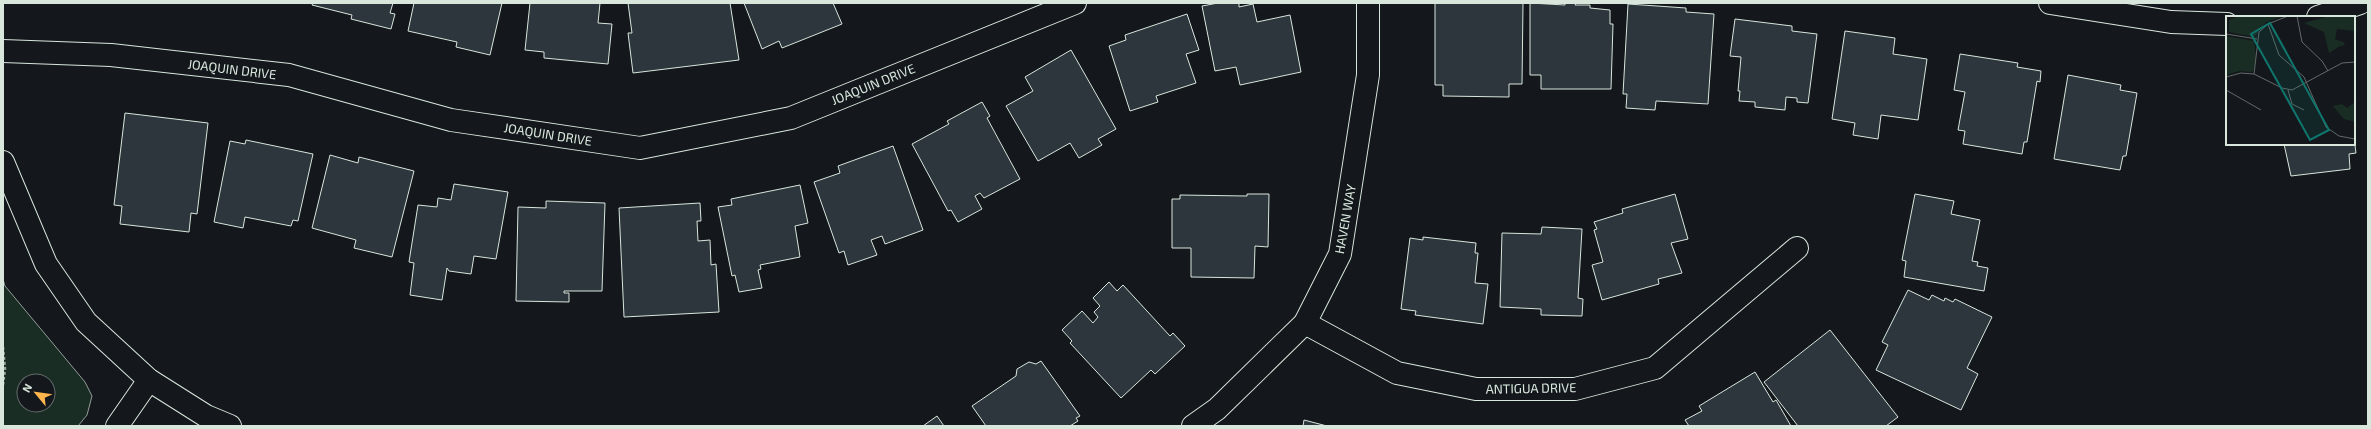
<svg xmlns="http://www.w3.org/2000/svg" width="2371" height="429" font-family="'Exo 2',sans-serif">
	<rect width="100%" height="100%" fill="#14181c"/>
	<path fill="#1a2d24" stroke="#939e99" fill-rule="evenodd" d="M3,279L5,286L85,382L92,396L87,415L78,426H3ZM24,381H48V405H24Z"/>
	<g fill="#2c363c" stroke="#d8e6dc">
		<path d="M313,3H393L390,13L395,14L391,29L351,19L352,15L312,5Z"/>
		<path d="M414,3H502L490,55L456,47L457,42L408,31Z"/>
		<path d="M530,3H600L598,23L612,24L608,64L544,58V52L525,50Z"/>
		<path d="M628,3H730L739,60L633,73L628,33H632Z"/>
		<path d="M744,3H833L842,24L782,48L779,41L762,49Z"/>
		<path d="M1218,3H1239V7L1253,4L1257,22L1290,15L1301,72L1240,85L1236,67L1215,71L1202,6Z"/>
		<path d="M1435,3H1523L1522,84H1509V97L1443,96V85H1435Z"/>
		<path d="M1530,3L1565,5V3H1576L1575,5H1590V8L1610,10V24H1613L1611,89H1541V75H1530Z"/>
		<path d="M1628,4L1686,8V12L1714,14L1708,104L1656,101L1655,110L1626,108L1627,94H1623Z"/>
		<path d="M1187,14L1199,50L1186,54L1196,83L1156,96L1158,102L1130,111L1109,46L1126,40L1125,35Z"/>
		<path d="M1735,19L1792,26V31L1817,34L1808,103L1797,102V98L1786,97L1785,110L1755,107V102L1739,101L1740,91H1738L1741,57L1730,56Z"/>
		<path d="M1845,31L1895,38L1893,54L1927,59L1918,120L1881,115L1878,139L1853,135L1855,123L1832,119Z"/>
		<path d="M1071,50L1116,129L1098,139L1102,145L1079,158L1070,143L1038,161L1006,106L1033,91L1025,77Z"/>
		<path d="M1960,54L2018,63L2017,67L2041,71L2040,82L2037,81L2027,142H2024L2022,154L1963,144L1965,131L1958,130L1965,92L1954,90Z"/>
		<path d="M2068,75L2121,85L2120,90L2137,93L2126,156H2123L2120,170L2054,159Z"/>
		<path d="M982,102L990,116L987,118L1020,179L984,198L980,193L975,196L982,209L958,222L951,210L948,211L912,144L949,124L947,121Z"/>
		<path d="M125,113L208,123L197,214L191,213L189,232L120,224L122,206L114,205Z"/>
		<path d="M2354,138L2356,153L2349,154L2350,169L2291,176L2284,144H2354Z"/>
		<path d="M246,140L313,154L298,221L293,220L291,226L245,217L243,228L214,222L230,141L245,144Z"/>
		<path d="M893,146L923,230L885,244L882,236L871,240L877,255L848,265L844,251L839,253L814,182L840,173L838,166Z"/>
		<path d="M330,155L358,163L359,157L414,171L392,257L354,248L356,240L312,228Z"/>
		<path d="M454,184L508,192L496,259L474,256L471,274L449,271L447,268L442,300L410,295L414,263L409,262L418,205L437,207L438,198L451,200Z"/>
		<path d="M800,185L808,223L795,226L800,257L760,265L761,269L758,270L762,288L739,292L735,275L732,276L718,207L732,205L731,199Z"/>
		<path d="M1247,194H1269L1268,247L1255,246L1254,278L1191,277V248H1172V199H1180V195L1247,196Z"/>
		<path d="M1675,194L1688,239L1671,243L1682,273L1658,279L1659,284L1602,300L1592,265L1603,262L1594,230L1597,229L1594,222L1623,213L1622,209Z"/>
		<path d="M1915,194L1954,201L1951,214L1980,220L1972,261L1978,262L1977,266L1988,268L1984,291L1904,277L1906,261L1902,260Z"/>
		<path d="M546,201L605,203L602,291H564V293H569V302L516,301L518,207L546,208Z"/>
		<path d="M700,203L701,221H697L698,241L710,240L711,265L716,264L719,312L624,317L619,208Z"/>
		<path d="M1542,227L1582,229L1578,298L1583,299L1582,316L1541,315V309L1500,307L1502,233L1541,234Z"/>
		<path d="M1423,237L1476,243L1475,253H1478L1475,283L1488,284L1483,324L1415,315L1416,311L1401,309L1410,238L1423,240Z"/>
		<path d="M1109,282L1117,291L1123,285L1170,336L1173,333L1185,346L1155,374L1151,370L1121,398L1070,343L1072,341L1062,330L1082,311L1093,323L1098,317L1094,312L1100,306L1093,298Z"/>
		<path d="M1908,290L1929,300L1932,295L1944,301L1945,298L1953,302L1955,299L1992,317L1967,368L1978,374L1961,410L1876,370L1888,345L1882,342Z"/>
		<path d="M1830,330L1898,417L1886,426H1798L1764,382Z"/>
		<path d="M1041,361L1080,416L1076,418L1078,421L1070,426H986L972,406L1016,376L1017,369L1029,362L1036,364Z"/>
		<path d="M1755,372L1773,402L1776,400L1791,426H1689L1685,420L1702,411L1699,406Z"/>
		<path d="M937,416L944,426H923Z"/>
		<path d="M1304,420L1327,426H1303Z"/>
	</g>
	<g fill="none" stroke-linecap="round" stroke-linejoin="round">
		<g stroke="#d8e6dc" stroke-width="24">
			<g id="street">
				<path d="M2050,3L2171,22L2227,24"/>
				<path d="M2318,17L2360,3"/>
				<path d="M3,51L111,55L289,75L451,120L640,148L791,118L1075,3"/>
				<path d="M3,162L46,264L86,322L149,380L206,416L230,426"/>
				<path d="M1305,323L1397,373L1476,389H1575L1655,368L1797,248"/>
				<path d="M117,426L149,380"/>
				<path d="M1193,426L1217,409L1305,323L1340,254L1368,75V3"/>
			</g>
		</g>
		<path stroke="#9da8a2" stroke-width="2.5" stroke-dasharray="3 2" stroke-linecap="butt" d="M3,347L5,369L3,385"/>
		<use href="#street" stroke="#14181c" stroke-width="22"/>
	</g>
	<g text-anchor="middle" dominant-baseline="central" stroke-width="3" stroke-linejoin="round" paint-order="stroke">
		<g font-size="13" fill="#d8e6dc" stroke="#14181c">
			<text transform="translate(232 69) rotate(7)">JOAQUIN DRIVE</text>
			<text transform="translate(873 84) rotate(-22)">JOAQUIN DRIVE</text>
			<text transform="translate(548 134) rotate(9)">JOAQUIN DRIVE</text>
			<text transform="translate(1345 219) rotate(-80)">HAVEN WAY</text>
			<text transform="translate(1531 388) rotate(-1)">ANTIGUA DRIVE</text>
		</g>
	</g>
	<g transform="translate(2226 16)">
		<rect width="129" height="129" fill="#14181c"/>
		<path d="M13,0H55V1L40,6L28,21L3,16V4ZM103,0H129V15L111,13L109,23L119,27L117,30H114L103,37L98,16L78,7ZM0,20L28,25L30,41L27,56L13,55L0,59ZM129,86V106L118,103L107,90L116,88L121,92Z" fill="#1a2d24"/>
		<path fill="none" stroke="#626a69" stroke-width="1" d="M71,0L76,26L96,45L102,55M42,8L53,39L78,61L100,111L113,120L129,123M0,18L31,23M28,58L33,16L42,8L62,0M0,61L15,57L28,58L56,72L66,74L116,47L129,46M0,74L35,94M62,74L66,88L78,94"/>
		<path fill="#0f766e" fill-opacity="0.15" stroke="#0f766e" stroke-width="2" d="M44,7L103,114L84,124L25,18Z"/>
		<rect width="129" height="129" fill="none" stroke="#d8e6dc" stroke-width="2"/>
	</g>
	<rect width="2371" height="429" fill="none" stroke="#d8e6dc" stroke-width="8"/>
	<g transform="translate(36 393) rotate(299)"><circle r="19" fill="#14181c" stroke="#626a69"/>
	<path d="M0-3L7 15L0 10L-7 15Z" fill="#ffb74d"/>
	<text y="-6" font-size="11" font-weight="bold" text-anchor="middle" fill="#d8e6dc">N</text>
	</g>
</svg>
